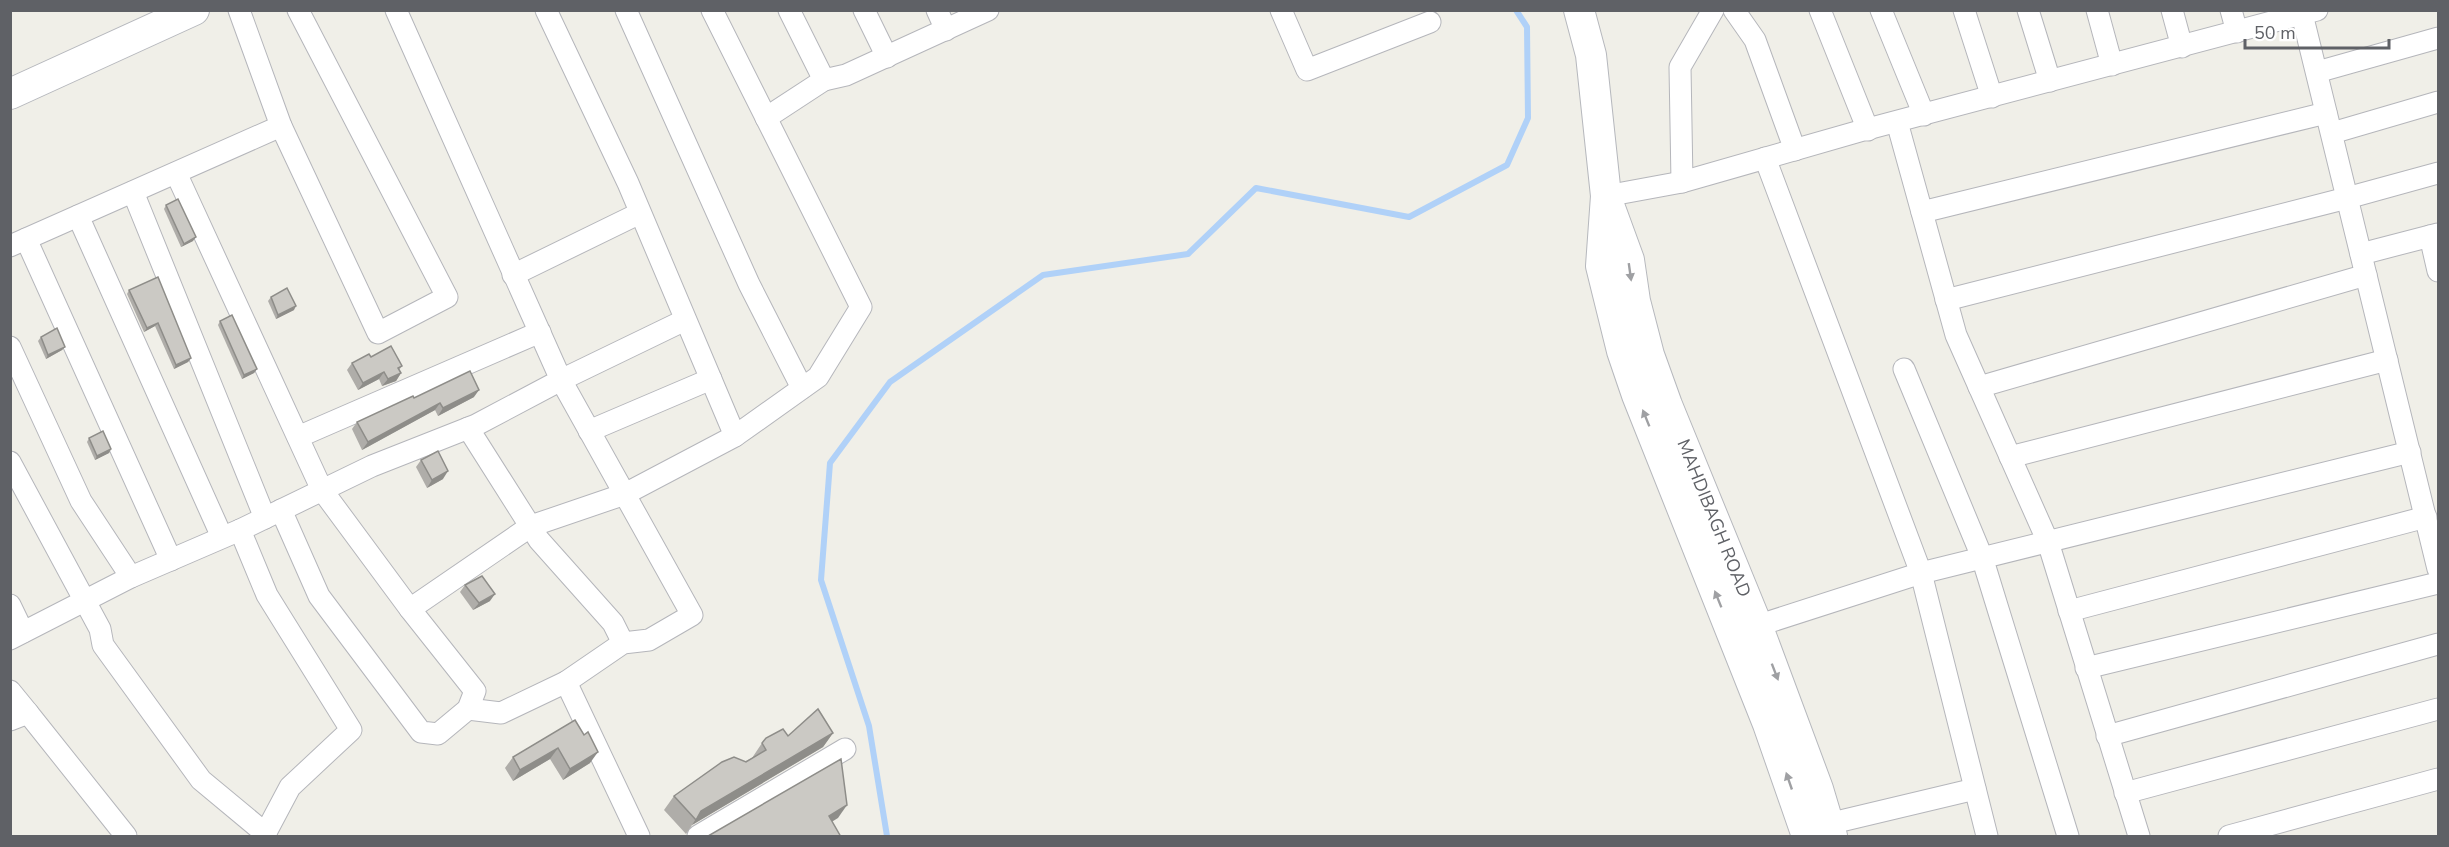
<svg xmlns="http://www.w3.org/2000/svg" width="2449" height="847" font-family="'Nunito Sans',sans-serif">
	<rect width="100%" height="100%" fill="#f0efe8"/>
	<g fill="none" stroke-linecap="round" stroke-linejoin="round">
		<path stroke="#b0d1f8" stroke-width="6" d="M887,836L869,726L821,580L830,463L890,382L1043,275L1188,254L1256,188L1409,217L1507,165L1528,118L1527,27L1516,10"/>
		<g stroke="#b5b6bb" stroke-width="23">
			<g id="street">
				<path d="M626,10L749,284L802,388"/>
				<path d="M712,10L861,307L818,377L735,436"/>
				<path d="M789,10L824,80L846,75L988,10"/>
				<path d="M864,10L887,57"/>
				<path d="M937,10L946,30"/>
				<path d="M1281,10L1307,70L1430,22"/>
				<path d="M1734,10L1755,40L1795,150"/>
				<path d="M1820,10L1868,130"/>
				<path d="M1881,10L1924,115"/>
				<path d="M1964,10L1992,97"/>
				<path d="M2028,10L2050,81"/>
				<path d="M2097,10L2112,65"/>
				<path d="M2172,10L2182,47"/>
				<path d="M2231,10L2237,32"/>
				<path d="M2301,10L2438,569"/>
				<path d="M2317,72L2438,38"/>
				<path d="M766,118L824,80"/>
				<path d="M1897,122L1956,335L2048,542L2139,836"/>
				<path d="M281,126L378,333L447,297L298,10"/>
				<path d="M2332,133L2438,102"/>
				<path d="M1765,158L1921,573L1987,836"/>
				<path d="M176,173L322,490L410,609L475,691L468,709L438,734L421,732L319,596L281,510"/>
				<path d="M1682,182L1680,67L1713,10"/>
				<path d="M133,192L265,518"/>
				<path d="M1606,196L1682,182L1860,131L2317,10"/>
				<path d="M1922,212L2326,113"/>
				<path d="M78,216L222,537"/>
				<path d="M2430,236L2438,271"/>
				<path d="M26,239L171,560"/>
				<path d="M10,246L281,126L239,10"/>
				<path d="M2361,254L2438,234"/>
				<path d="M513,275L640,213"/>
				<path d="M1946,300L2347,198L2438,173"/>
				<path d="M10,347L81,501L131,577"/>
				<path d="M1904,369L1982,557L2068,836"/>
				<path d="M1979,387L2366,275"/>
				<path d="M468,428L539,540L613,623L623,643"/>
				<path d="M589,431L711,379"/>
				<path d="M298,437L540,332"/>
				<path d="M2010,457L2387,360"/>
				<path d="M10,462L100,629L103,645L201,780L266,834"/>
				<path d="M240,530L267,595L351,730L290,787L264,836"/>
				<path d="M10,605L23,632"/>
				<path d="M410,609L531,526L625,494L735,436L628,183L546,10"/>
				<path d="M2069,611L2426,517"/>
				<path d="M1744,630L1921,573L2410,452"/>
				<path d="M10,639L131,577L240,530L372,466L476,425L561,380L396,10"/>
				<path d="M2086,668L2438,583"/>
				<path d="M566,682L639,836"/>
				<path d="M10,691L28,713"/>
				<path d="M468,709L501,713L566,682L623,643L649,640L692,615L561,380L685,320"/>
				<path d="M10,720L28,713L126,836"/>
				<path d="M2107,736L2438,644"/>
				<path d="M2125,793L2438,709"/>
				<path d="M1828,824L1975,789"/>
				<path d="M698,836L845,749"/>
				<path d="M2229,836L2438,779"/>
			</g>
		</g>
		<g stroke="#b6b8bd" stroke-width="32">
			<g id="secondary">
				<path d="M1579,10L1591,55L1606,196L1601,266L1622,351L1637,395L1768,724L1807,836"/>
				<path d="M10,94L194,10"/>
				<path d="M1610,208L1629,260L1635,301L1649,355L1667,405L1757,625L1818,789L1832,836"/>
			</g>
		</g>
		<use href="#street" stroke="#fff" stroke-width="21"/>
		<use href="#secondary" stroke="#fff" stroke-width="30"/>
	</g>
	<g fill="#afada9">
		<path d="M166,205L193,241L181,247L164,209Z"/>
		<path d="M129,290L191,358L188,362L174,369L155,326L144,332L127,294Z"/>
		<path d="M271,297L294,310L276,319L268,301Z"/>
		<path d="M220,321L257,369L254,373L242,379L218,325Z"/>
		<path d="M41,337L65,347L62,350L46,359L38,341Z"/>
		<path d="M371,357L402,366L399,370L401,373L396,381L382,386L379,379L358,390L347,370L352,363Z"/>
		<path d="M474,397L438,416L435,410L362,450L352,429L357,422L414,398Z"/>
		<path d="M89,438L111,449L109,453L95,460L87,442Z"/>
		<path d="M421,460L443,479L427,488L416,467Z"/>
		<path d="M465,585L490,601L473,610L460,592Z"/>
		<path d="M575,720L590,763L563,780L550,759L513,781L505,768L513,757Z"/>
		<path d="M833,733L823,747L692,825L686,834L664,810L674,796L752,758L762,743L788,736Z"/>
	</g>
	<g fill="#8e8d89">
		<path d="M196,237L193,241L181,247L184,244Z"/>
		<path d="M296,306L294,310L276,319L278,315Z"/>
		<path d="M158,323L155,326L144,332L147,328Z"/>
		<path d="M65,347L62,350L46,359L48,355Z"/>
		<path d="M191,358L188,362L174,369L176,365Z"/>
		<path d="M257,369L254,373L242,379L244,375Z"/>
		<path d="M384,372L379,379L358,390L363,383Z"/>
		<path d="M401,373L396,381L382,386L388,379Z"/>
		<path d="M479,390L474,397L438,416L443,408Z"/>
		<path d="M440,403L435,410L362,450L368,442Z"/>
		<path d="M111,449L109,453L95,460L97,456Z"/>
		<path d="M448,471L443,479L427,488L432,480Z"/>
		<path d="M495,594L490,601L473,610L479,603Z"/>
		<path d="M833,733L823,747L692,825L701,811Z"/>
		<path d="M558,748L550,759L513,781L520,770Z"/>
		<path d="M598,752L590,763L563,780L570,769Z"/>
		<path d="M847,805L838,818L820,829L829,816Z"/>
	</g>
	<g fill="#cbc9c4" stroke="#8e8d89" stroke-width="1.5">
		<path d="M178,199L196,237L184,244L166,205Z"/>
		<path d="M158,277L191,358L176,365L158,323L147,328L129,290Z"/>
		<path d="M287,288L296,306L278,315L271,297Z"/>
		<path d="M232,315L257,369L244,375L220,321Z"/>
		<path d="M57,328L65,347L48,355L41,337Z"/>
		<path d="M391,346L402,366L398,368L401,373L388,379L384,372L363,383L352,363L369,354L371,357Z"/>
		<path d="M470,371L479,390L443,408L440,403L368,442L357,422L413,396L414,398Z"/>
		<path d="M103,431L111,449L97,456L89,438Z"/>
		<path d="M438,451L448,471L432,480L421,460Z"/>
		<path d="M482,576L495,594L479,603L465,585Z"/>
		<path d="M818,709L833,733L701,811L696,820L674,796L722,762L734,757L746,762L766,750L762,743L766,738L783,729L788,736Z"/>
		<path d="M575,720L584,735L588,732L598,752L570,769L558,748L520,770L513,757Z"/>
		<path d="M841,759L847,805L829,816L841,837L708,836Z"/>
	</g>
	<defs><path id="oneway-solid" d="M-6-.8H1V-3.2L6.5 0L1 3.2V.8H-6Z" transform="scale(1.5)"/></defs>
	<g fill="#9fa0a3">
		<use href="#oneway-solid" transform="translate(1630 272) rotate(82)"/>
		<use href="#oneway-solid" transform="translate(1646 418) rotate(-112)"/>
		<use href="#oneway-solid" transform="translate(1718 599) rotate(-112)"/>
		<use href="#oneway-solid" transform="translate(1775 672) rotate(69)"/>
		<use href="#oneway-solid" transform="translate(1789 781) rotate(-109)"/>
	</g>
	<g text-anchor="middle" dominant-baseline="central" stroke-width="5" stroke-linejoin="round" paint-order="stroke">
		<g font-size="18" fill="#5f6166" stroke="#fff">
			<text transform="translate(1714 518) rotate(68)">MAHDIBAGH ROAD</text>
		</g>
	</g>
	<rect width="2449" height="847" fill="none" stroke="#5f6166" stroke-width="24"/>
	<path d="M2245 39v9h144v-9" fill="none" stroke="#5f6166" stroke-width="3"/>
	<text x="2254" y="39" font-size="18" fill="#5f6166" stroke="#ffffff" stroke-width="4.5" paint-order="stroke">50 m</text>
</svg>
